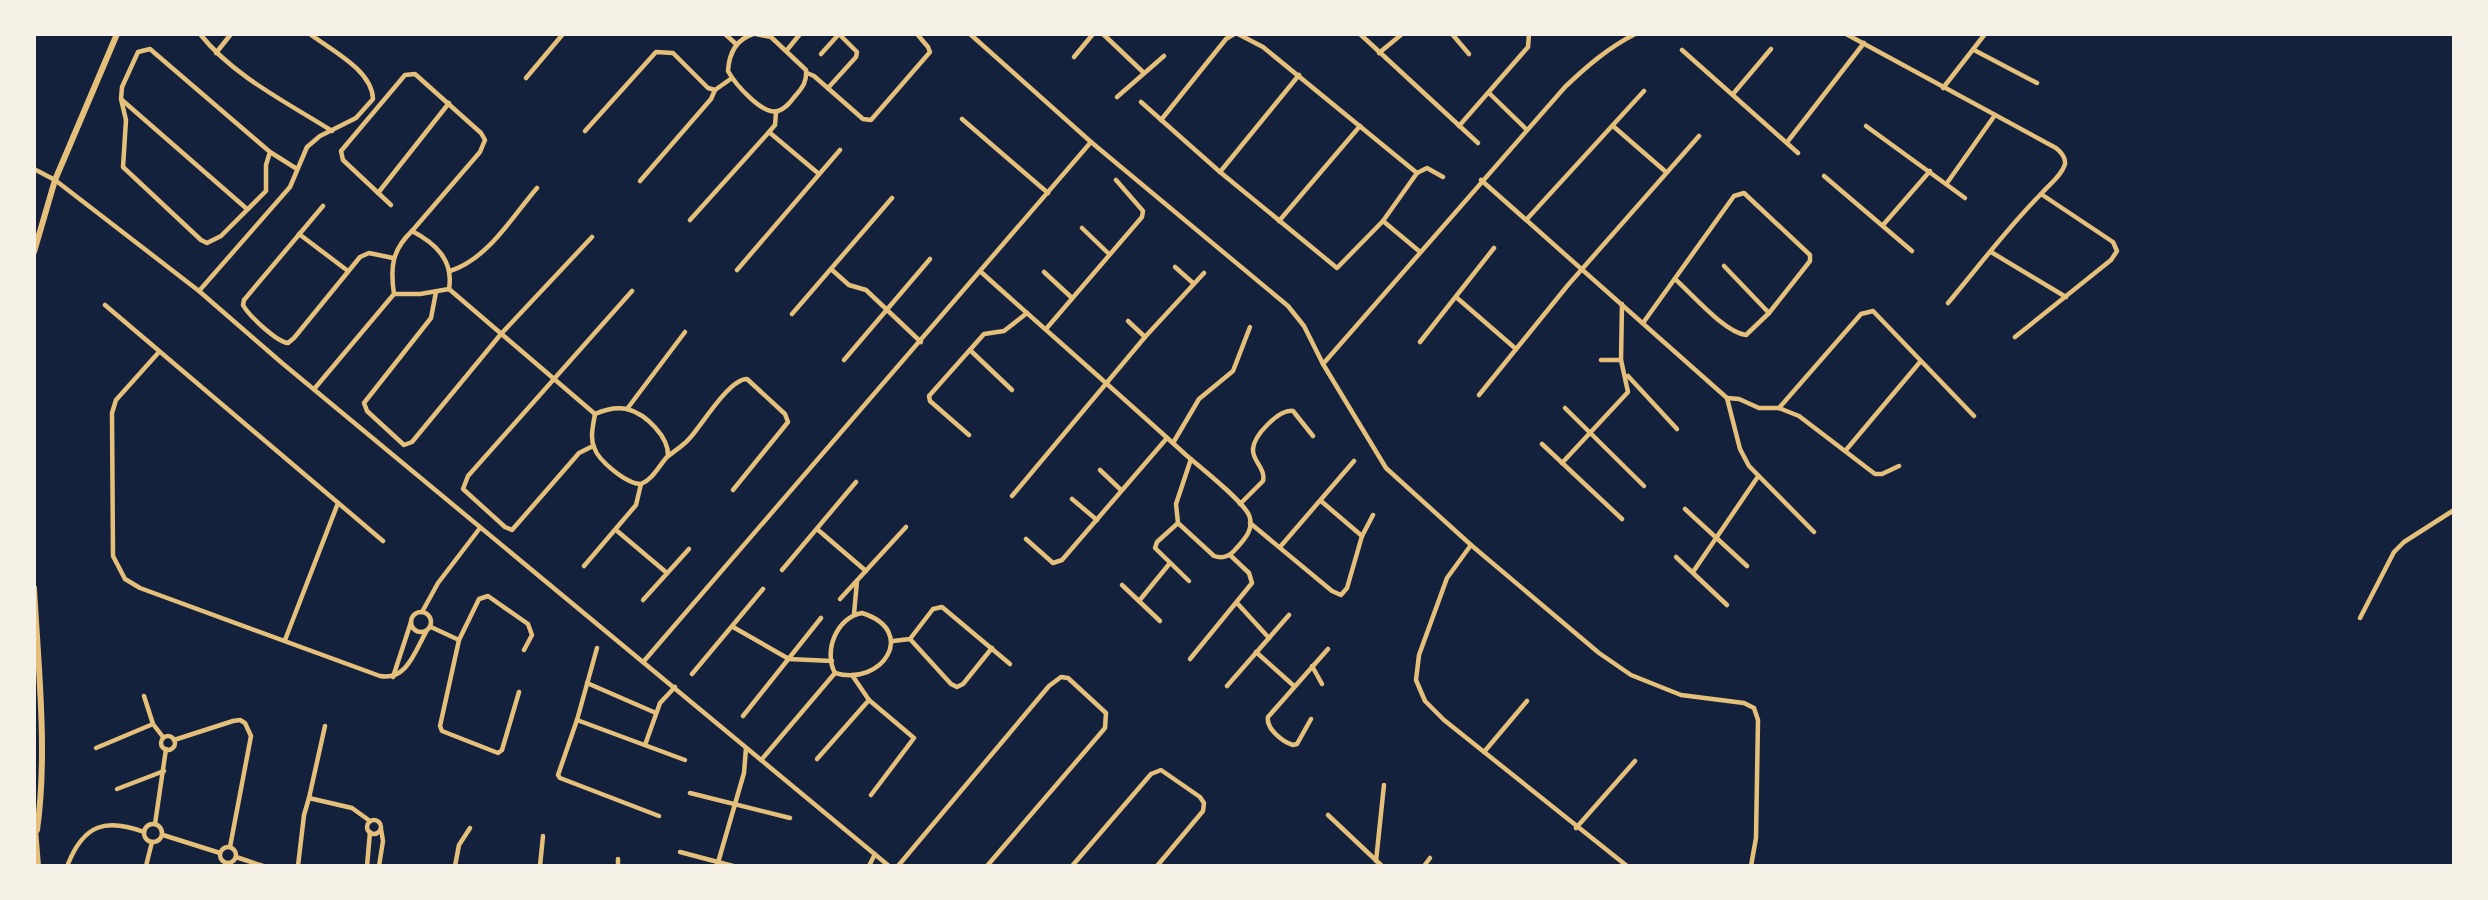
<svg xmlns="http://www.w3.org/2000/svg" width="2488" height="900" font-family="Overpass,sans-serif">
	<rect width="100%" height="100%" fill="#14213d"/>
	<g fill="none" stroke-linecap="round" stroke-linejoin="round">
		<g stroke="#e5c07b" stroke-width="4.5">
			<path d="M200,34C233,76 288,103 332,131"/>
			<path d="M725,34L736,44"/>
			<path d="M753,34C735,40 729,54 728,71C735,84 763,116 778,111C786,109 791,101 796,95C803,87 807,81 806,70L771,37L756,34"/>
			<path d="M970,34L1091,142L1288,306L1304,326L1323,364L1386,468L1471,545L1599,653L1631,675L1681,695L1744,703L1754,708L1758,720L1756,838L1751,866"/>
			<path d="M1103,34L1144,73"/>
			<path d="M1238,34L1263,47L1417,173"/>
			<path d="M1360,34L1478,143"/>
			<path d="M1452,34L1469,54"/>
			<path d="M1846,34L2056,148C2061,152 2066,157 2065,164C2062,175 2049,185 2042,193C2008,227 1979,266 1948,303"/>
			<path d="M787,50L800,34"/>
			<path d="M1682,50L1798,153"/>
			<path d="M1974,50L2037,83"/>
			<path d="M216,53L231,34"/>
			<path d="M1379,53L1402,34"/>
			<path d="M821,54L839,34L857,52L856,57L828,88"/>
			<path d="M1074,57L1093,34"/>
			<path d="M807,73L814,76L863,119L871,120L930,52L928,47L917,34"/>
			<path d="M526,78L563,34"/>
			<path d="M1943,88L1985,34"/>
			<path d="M1489,93L1526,129"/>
			<path d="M1733,94L1771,49"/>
			<path d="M1117,97L1164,56"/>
			<path d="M122,100L247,209"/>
			<path d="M1141,102L1220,172L1337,268L1383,221L1417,173L1427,168L1443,177"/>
			<path d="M962,119L1048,193"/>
			<path d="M1161,120L1226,39L1234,34"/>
			<path d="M1459,126L1528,47L1529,34"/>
			<path d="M1613,126L1666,172"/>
			<path d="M1866,126L1965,198"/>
			<path d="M585,131L656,52L673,53L708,88L715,90"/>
			<path d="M769,132L819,174"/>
			<path d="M1788,141L1864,43"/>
			<path d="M270,152L266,165V191L221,236L207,243L201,240L123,167L126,120L121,99L122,87L138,52L150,49L270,152L297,169"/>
			<path d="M34,169L55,180L199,291L282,363L889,866"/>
			<path d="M1220,172L1299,75"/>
			<path d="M1824,176L1912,251"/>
			<path d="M1481,180L1727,398L1740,449L1749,466L1814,532"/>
			<path d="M640,181L711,99L715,90L732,78"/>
			<path d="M1947,183L1995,115"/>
			<path d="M378,193L449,103"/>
			<path d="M391,205L343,160L341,151L405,75L415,74L481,133L485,140L480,152L412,231"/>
			<path d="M323,206L244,300L243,305C249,316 277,342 288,343L294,338L360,257L369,253L393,258"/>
			<path d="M1527,219L1644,91"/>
			<path d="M690,220L769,132L775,125L776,112"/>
			<path d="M1279,221L1360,126"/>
			<path d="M1383,221L1419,251"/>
			<path d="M1883,225L1930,171"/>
			<path d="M1082,228L1108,253"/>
			<path d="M299,234L348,271"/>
			<path d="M1991,252L2066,297"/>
			<path d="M1724,266L1769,313"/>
			<path d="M1175,267L1193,283"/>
			<path d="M831,269L849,285L866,290L921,342"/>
			<path d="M737,270L840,150"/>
			<path d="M450,271C488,259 512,217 537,188"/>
			<path d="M981,272C1049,333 1118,393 1186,455C1200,467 1242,500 1249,515C1255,530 1243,541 1234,551C1228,557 1222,559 1214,556L1178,523L1176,504L1191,459"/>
			<path d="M1044,272L1071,297"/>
			<path d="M449,289L595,414"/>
			<path d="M199,291L290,187L307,147L320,136L356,118L373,99C372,70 331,50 310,34"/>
			<path d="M436,292L431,318L364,403L367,411L404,445L412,442L501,334L592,237"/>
			<path d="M394,294H420L449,289"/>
			<path d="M1456,297L1516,349"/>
			<path d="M105,305L383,541"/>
			<path d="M792,314L892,198"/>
			<path d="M1128,321L1145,337"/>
			<path d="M1643,323L1734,196L1744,193L1810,255V261L1769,313L1746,335C1724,332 1692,294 1675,279"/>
			<path d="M1046,329L1142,217L1143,211L1116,180"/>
			<path d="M2015,337L2111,260L2117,251L2113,242L2041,194"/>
			<path d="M1420,342L1494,248"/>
			<path d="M970,350L1012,390"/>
			<path d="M159,352L116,400L112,413L113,556L125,579L140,588L380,676C407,681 415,651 426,632"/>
			<path d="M844,360L930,259"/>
			<path d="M1601,360H1621"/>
			<path d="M1323,364L1565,87C1587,66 1608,48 1635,34"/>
			<path d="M1628,376L1677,429"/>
			<path d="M315,388L394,294C390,267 392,250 412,231C435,243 454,260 449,289"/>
			<path d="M1479,395L1568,285L1699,136"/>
			<path d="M1727,398L1739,399L1759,408H1779L1799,416L1875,474H1882L1899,466"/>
			<path d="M1565,408L1644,486"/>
			<path d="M1779,408L1861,314L1873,311L1974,416"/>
			<path d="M627,409L685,332"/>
			<path d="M595,414C593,425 590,438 594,447C598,461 627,484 641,484C653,479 658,467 667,457C674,451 683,446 689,439C702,425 729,379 747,379L785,414L788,422L733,490"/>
			<path d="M595,414C604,410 617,407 627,409C646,414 669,437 668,456"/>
			<path d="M969,435L930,401L929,396L984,334L1004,331L1027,313"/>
			<path d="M1173,443L1199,399L1233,371L1250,327"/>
			<path d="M1542,444L1622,519"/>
			<path d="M593,446L579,453L512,530L505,527L463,489L468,476L632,291"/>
			<path d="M1846,450L1920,362"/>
			<path d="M1562,463L1628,392L1621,360L1622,304"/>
			<path d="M1100,470L1121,490"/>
			<path d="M1012,496L1145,337L1204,273"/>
			<path d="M1072,499L1097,520"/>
			<path d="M1321,501L1362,536"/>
			<path d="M1240,504L1263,481C1266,468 1252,461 1253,449C1254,435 1279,409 1293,411L1313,436"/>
			<path d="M1685,509L1747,566"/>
			<path d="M1178,523L1157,542L1155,548L1189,581"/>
			<path d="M1250,523L1332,591L1341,595L1347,588L1362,536L1373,515"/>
			<path d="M817,529L866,571"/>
			<path d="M616,530L667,573"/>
			<path d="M1026,539L1053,563L1062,560L1167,438"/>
			<path d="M1471,545L1447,578L1419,655L1416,680L1425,701L1444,720L1627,866"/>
			<path d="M1280,547L1354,461"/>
			<path d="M1676,557L1727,605"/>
			<path d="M584,566L636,505L641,484"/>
			<path d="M782,570L856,482"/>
			<path d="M1693,572L1757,478"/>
			<path d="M1122,585L1160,621"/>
			<path d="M840,599L906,527"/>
			<path d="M643,600L689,549"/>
			<path d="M1139,601L1170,563"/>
			<path d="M1237,603L1269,638"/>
			<circle cx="421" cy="622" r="10"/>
			<path d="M422,612L438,583L480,528"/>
			<path d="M862,613C919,631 882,687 835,673C823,651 837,617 862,613Z"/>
			<path d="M854,614L857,581"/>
			<path d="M2360,618L2394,552L2404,542L2454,510"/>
			<path d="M431,627L459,640"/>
			<path d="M733,627L789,659L832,661"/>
			<path d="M910,639L951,684L957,687L963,684L992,648"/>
			<path d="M285,640L338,503"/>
			<path d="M893,641L910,639L933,609L942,607L1010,664"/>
			<path d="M597,648L577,720L558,775L560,778L659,816"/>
			<path d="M1256,652L1294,686"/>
			<path d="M1190,659L1252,583L1249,573L1230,555"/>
			<path d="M644,661L1091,142"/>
			<path d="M1312,666L1322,684"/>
			<path d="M692,674L763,589"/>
			<path d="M852,675L869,700L914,738L871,795"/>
			<path d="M393,677L411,622"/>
			<path d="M587,683L656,713"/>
			<path d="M1227,686L1289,615"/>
			<path d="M519,692L502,750L498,753L442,731L440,726L459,640L479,599L488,596L528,624L532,635L524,650"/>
			<path d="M144,696L153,724L163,737"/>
			<path d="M743,716L821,618"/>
			<path d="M1311,719L1297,744L1293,745C1283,742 1266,729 1268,717L1328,649"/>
			<path d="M577,720L685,760"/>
			<circle cx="168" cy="743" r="7"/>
			<path d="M174,740L233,721L240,720L245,723L251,736L230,847"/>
			<path d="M645,745L660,703L675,687"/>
			<path d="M96,748L153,724"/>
			<path d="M1484,752L1527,701"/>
			<path d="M762,759L835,673"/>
			<path d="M817,759L869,700"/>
			<path d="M117,789L164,771"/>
			<path d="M690,793L790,818"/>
			<path d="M309,798L325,726"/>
			<path d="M1328,815L1382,866"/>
			<circle cx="374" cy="827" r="7"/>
			<circle cx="153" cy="833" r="9"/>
			<path d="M155,824L166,749"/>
			<path d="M1576,828L1635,761"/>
			<path d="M163,835L220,853"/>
			<circle cx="228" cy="855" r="8"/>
			<path d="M680,852L733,866"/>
			<path d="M236,857L263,866"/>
			<path d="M1376,861L1384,785"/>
			<path d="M68,864C84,824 106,818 144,832"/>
			<path d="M146,866L152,842"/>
			<path d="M298,866L304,815L309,798L352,808L370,821"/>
			<path d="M367,866L370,832"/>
			<path d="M379,866L383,841L381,829"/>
			<path d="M455,866L459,845L470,828"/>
			<path d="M540,866L543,836"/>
			<path d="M618,866V859"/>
			<path d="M717,866L744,773L746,748"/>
			<path d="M869,866L875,854"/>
			<path d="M898,866L1049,686L1061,677L1068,678L1106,713L1105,728L987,866"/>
			<path d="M1072,866L1151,774L1161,770L1200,797L1204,803L1203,811L1157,866"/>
			<path d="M1424,866L1430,858"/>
		</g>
		<g stroke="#e5c07b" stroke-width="6">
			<path d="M34,252L55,180L117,34"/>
			<path d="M34,588C38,664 48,754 37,830"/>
			<path d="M34,816L38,866"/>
		</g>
	</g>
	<rect width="2488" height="900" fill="none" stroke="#f6f1e7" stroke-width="72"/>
</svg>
